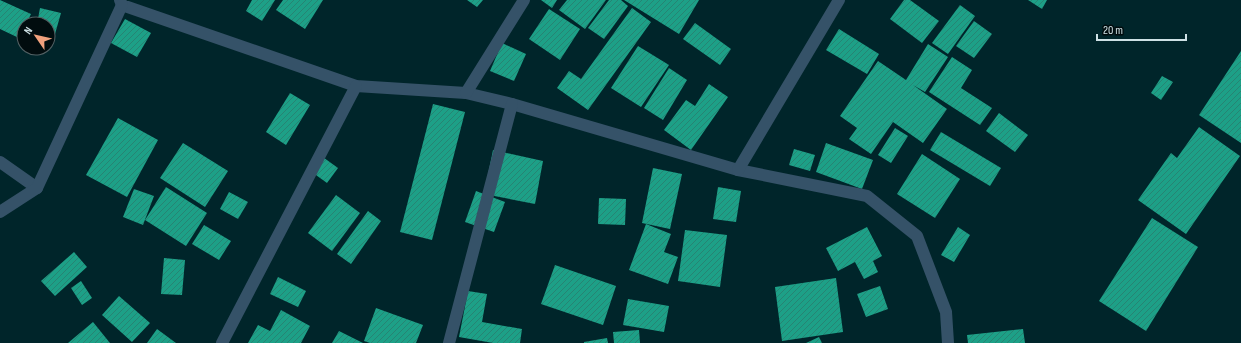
<svg xmlns="http://www.w3.org/2000/svg" width="1241" height="343" font-family="'Sofia Sans Condensed',sans-serif">
	<defs>
		<pattern id="building-hatch" width="6" height="6" patternUnits="userSpaceOnUse"><rect width="6" height="6" fill="#1da087"/><path d="M-1 1l2-2M0 6l6-6M5 7l2-2" fill="none" stroke="#278473"/></pattern>
	</defs>
	<rect width="100%" height="100%" fill="#00252a"/>
	<g fill="url(#building-hatch)">
		<path d="M0,0L31,14L26,24H24L19,38L0,29Z"/>
		<path d="M252,0H275L262,21L246,11Z"/>
		<path d="M283,0H323L305,29L276,10Z"/>
		<path d="M467,0H483L477,7Z"/>
		<path d="M541,0H557L552,8Z"/>
		<path d="M567,0H606L585,29L559,10Z"/>
		<path d="M609,0H621L628,6L604,39L588,28Z"/>
		<path d="M624,0H699L679,34Z"/>
		<path d="M904,0H910L939,21L922,43L890,19Z"/>
		<path d="M1028,0H1047L1042,9Z"/>
		<path d="M960,5L975,16L948,54L932,43Z"/>
		<path d="M40,8L61,13L55,34L48,33V24H37Z"/>
		<path d="M632,8L651,22L588,110L557,88L569,71L581,79Z"/>
		<path d="M549,9L580,29L560,60L529,39Z"/>
		<path d="M125,19L151,33L137,57L111,43Z"/>
		<path d="M974,21L992,34L974,58L956,46Z"/>
		<path d="M695,23L731,49L720,65L683,39Z"/>
		<path d="M839,29L879,54L867,74L826,50Z"/>
		<path d="M502,43L526,54L514,81L490,71Z"/>
		<path d="M928,44L948,57L925,92L913,85L947,109L923,143L893,122L871,154L849,139L857,128L840,116L878,61L906,80Z"/>
		<path d="M638,46L669,65L641,107L611,88Z"/>
		<path d="M1241,51V143L1199,115Z"/>
		<path d="M952,57L972,70L961,88L992,108L980,125L929,92Z"/>
		<path d="M669,68L687,80L663,120L644,108Z"/>
		<path d="M1162,76L1173,82L1161,100L1151,93Z"/>
		<path d="M709,84L728,97L691,150L664,130L686,100L695,106Z"/>
		<path d="M290,93L310,105L286,145L266,132Z"/>
		<path d="M433,104L465,112L432,240L400,232Z"/>
		<path d="M999,113L1028,135L1015,152L986,131Z"/>
		<path d="M118,118L158,140L127,197L86,175Z"/>
		<path d="M1199,127L1240,156L1186,234L1138,200L1171,153L1177,158Z"/>
		<path d="M895,128L908,136L891,163L878,155Z"/>
		<path d="M941,132L1001,168L990,186L930,150Z"/>
		<path d="M183,143L228,171L205,207L160,178Z"/>
		<path d="M826,143L873,160L862,189L816,172Z"/>
		<path d="M794,149L815,155L810,171L789,165Z"/>
		<path d="M493,150L543,161L535,204L484,194Z"/>
		<path d="M922,154L960,179L935,218L897,194Z"/>
		<path d="M320,155L338,168L327,183L309,170Z"/>
		<path d="M653,168L682,174L670,229L642,223Z"/>
		<path d="M166,187L207,213L186,246L145,220Z"/>
		<path d="M718,187L741,191L736,222L713,219Z"/>
		<path d="M134,189L154,196L143,225L123,217Z"/>
		<path d="M476,191L505,202L494,232L465,222Z"/>
		<path d="M229,192L248,202L238,219L220,209Z"/>
		<path d="M336,195L360,213L332,251L308,233Z"/>
		<path d="M599,198L626,199L625,225L598,224Z"/>
		<path d="M368,211L381,221L351,264L337,254Z"/>
		<path d="M1152,218L1198,247L1146,331L1099,301Z"/>
		<path d="M646,224L671,234L664,252L678,257L668,284L629,270Z"/>
		<path d="M204,225L231,241L219,260L192,244Z"/>
		<path d="M867,227L882,256L873,261L878,272L864,279L855,262L838,271L826,248Z"/>
		<path d="M958,227L970,235L954,262L941,255Z"/>
		<path d="M685,230L727,235L720,287L678,281Z"/>
		<path d="M74,252L87,267L55,296L41,281Z"/>
		<path d="M164,258L185,260L182,295L161,294Z"/>
		<path d="M555,265L616,286L603,325L541,304Z"/>
		<path d="M278,277L306,291L298,307L270,294Z"/>
		<path d="M836,278L843,332L782,341L775,287Z"/>
		<path d="M81,281L92,298L82,305L71,288Z"/>
		<path d="M880,286L888,309L866,317L857,294Z"/>
		<path d="M468,291L487,294L482,322L522,329L520,343H493L459,337Z"/>
		<path d="M119,296L150,323L132,342L102,315Z"/>
		<path d="M628,299L669,306L664,332L623,325Z"/>
		<path d="M376,308L423,325L416,343H370L364,341Z"/>
		<path d="M281,310L310,326L301,343H248L258,325L270,331Z"/>
		<path d="M93,322L110,343H68Z"/>
		<path d="M157,329L176,343H147Z"/>
		<path d="M1023,329L1025,343H968L967,335Z"/>
		<path d="M639,330L640,343H614L613,332Z"/>
		<path d="M339,331L363,343H332Z"/>
		<path d="M819,337L822,343H806Z"/>
		<path d="M607,338L608,343H584V342Z"/>
	</g>
	<g fill="none" stroke-linecap="round" stroke-linejoin="round">
		<g stroke="#355268" stroke-width="12">
			<path d="M120,0L122,5L356,86L466,93L512,104L738,170L867,196L917,236L946,312L948,343"/>
			<path d="M466,93L524,0"/>
			<path d="M0,162L37,188"/>
			<path d="M738,170L839,0"/>
			<path d="M0,212L37,188L122,5"/>
			<path d="M222,343L356,86"/>
			<path d="M449,343L512,104"/>
		</g>
	</g>
	<g transform="translate(36 36) rotate(304)"><circle r="19" fill="#010c0e" stroke="#536164"/>
	<path d="M0-3L7 15L0 10L-7 15Z" fill="#f1a17d"/>
	<text y="-6" font-size="11" font-weight="bold" text-anchor="middle" fill="#cee1e5">N</text>
	</g>
	<path d="M1097 34v6h89v-6" fill="none" stroke="#cee1e5" stroke-width="2"/>
	<text x="1103" y="34" font-size="12" fill="#cee1e5" stroke="#010c0e" stroke-width="3" paint-order="stroke">20 m</text>
</svg>
